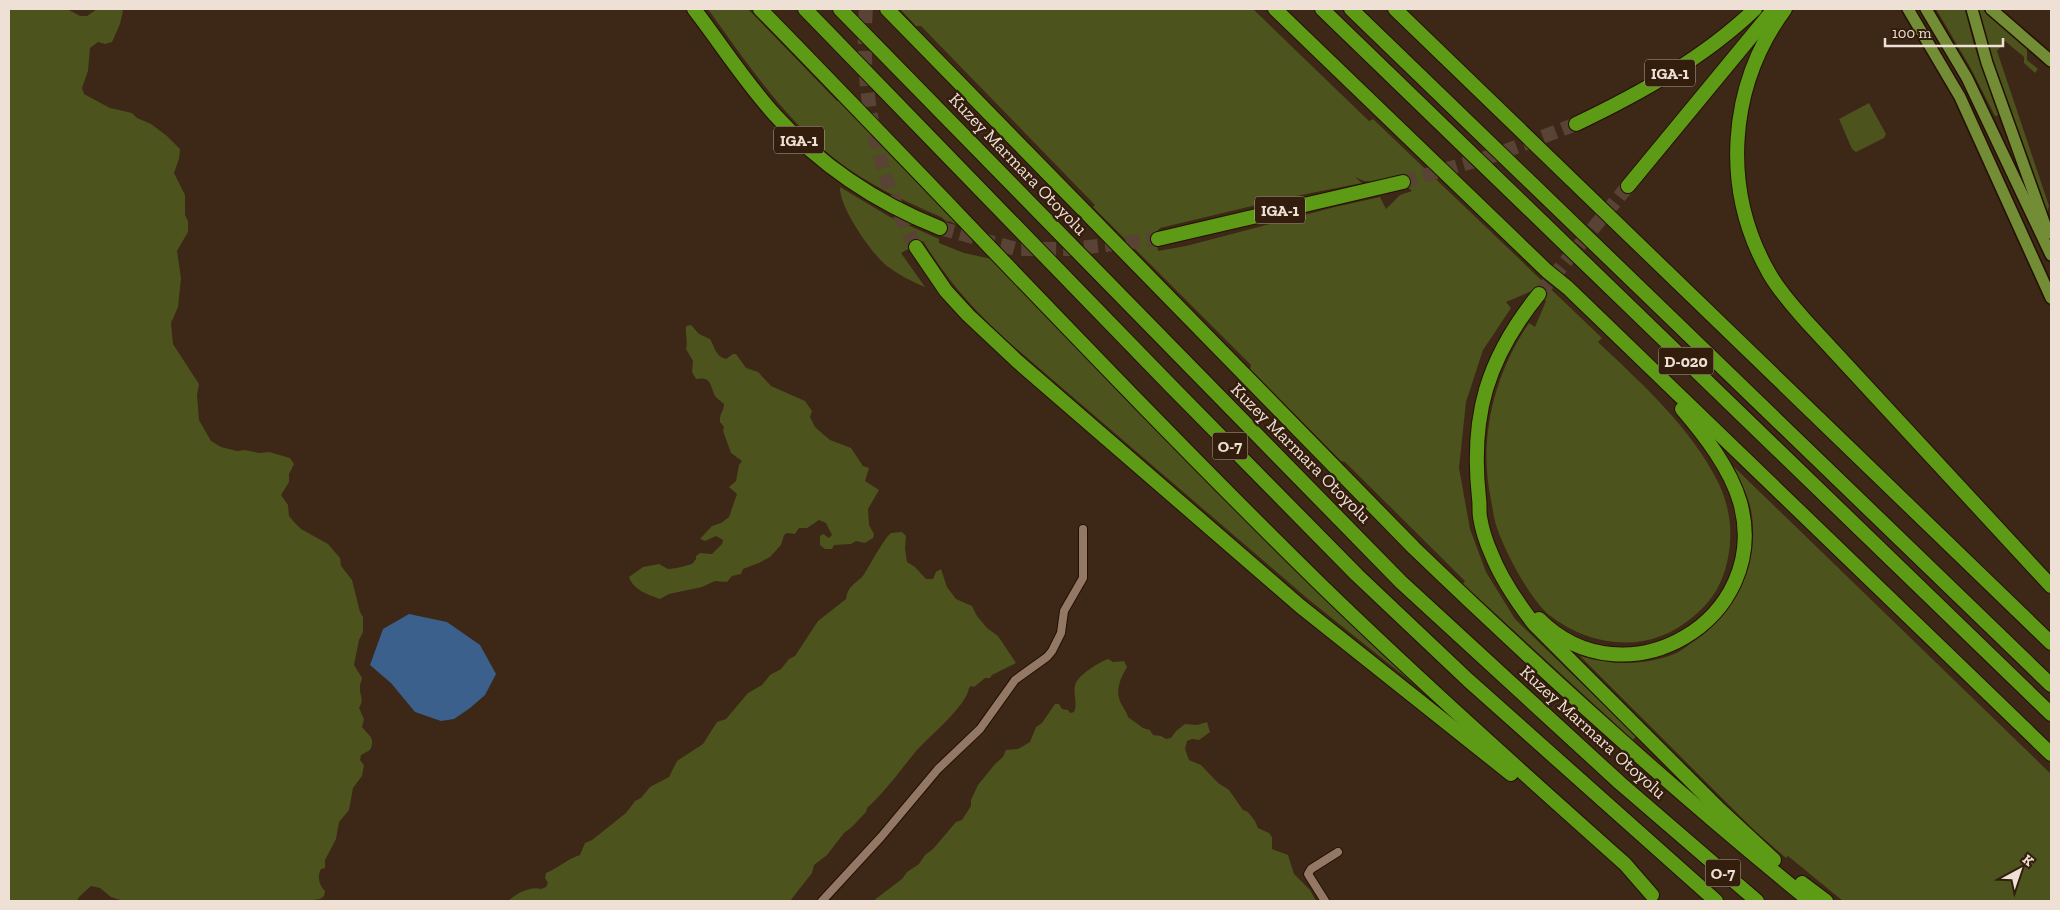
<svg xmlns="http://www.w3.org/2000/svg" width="2060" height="910" font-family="'Zilla Slab',serif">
	<rect width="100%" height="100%" fill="#3d2717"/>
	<g fill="#4c531d" fill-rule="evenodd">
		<path d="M9,9H67L80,16H87L97,9H120L123,11L120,24L112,42L105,44L98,42L90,48L88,71L82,88L84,94L110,108L132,113L137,118L151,124L167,136L180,149L179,159L174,173L185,195V215L188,221V232L177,251L181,278L178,307L171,323L173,344L199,384L197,395L199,420L211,441L221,447L237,451L245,450L259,453L269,452L290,458L294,464L289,474V482L281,495L288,505L289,516L295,523L301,529L328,544L340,558L341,566L352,580L360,612L363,617V632L359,640L354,665L362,678C362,681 360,683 360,686C359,696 365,698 359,708L364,719L362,727C369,736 376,738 370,750L361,755L360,760L364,765L362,776L353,788L349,810L339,822L336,839L325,860V868L321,869C317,877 319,885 325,891L324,896L320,899L307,901H123L111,897L100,888L91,886L79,897L77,901H9Z"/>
		<path d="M708,9H748L837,101L840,100L958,221V225L949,221L947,222L941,217C905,201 866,184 835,159C783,117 746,62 708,9Z"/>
		<path d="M900,9H1253L1369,121L1373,119L1602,338L1598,342C1642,384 1691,427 1719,484C1730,508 1733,532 1728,558C1723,583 1713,600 1694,616C1651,654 1593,649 1549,615C1530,599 1505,552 1497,528C1494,520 1493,510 1491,500C1478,439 1494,374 1529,323L1535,327L1546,301L1534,290L1506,302L1511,308L1483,350L1466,402L1459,468L1470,529L1486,572L1515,619L1636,736L1633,740L1463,584L1465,581L1345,462L1341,461L1250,369L1251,365L1093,207L1095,205L921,26H916ZM1355,177L1364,181L1375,182L1399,179L1412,191L1400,195L1386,209L1380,197L1335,207L1186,246L1158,251L1155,234L1160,228L1286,198L1362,183Z"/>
		<path d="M1936,9H1965L1974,45L1999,115L1995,116L1970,67Z"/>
		<path d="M1976,9H1982L2027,49V60L2038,69L2035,73L2024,63V57L2005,41L1997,51L2049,206L2047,213L1997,76Z"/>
		<path d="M1869,103L1886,134L1884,138L1856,152L1852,149L1839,119Z"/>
		<path d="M840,187L890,217L939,239V243L964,253L996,260L1378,649L1424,692L1308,599L1011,344C976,313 947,280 923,241L901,253L925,287C911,281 899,275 887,266C871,253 839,207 840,187Z"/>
		<path d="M691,325L699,334L710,339C715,347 715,356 726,359L733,354H736L746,368L758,372L771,386L805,401L812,411L810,417L815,427L824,435L830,440L851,448L863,466L869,468L865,481L879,490L868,509L869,525L874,534L873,538L865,543L856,541L851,544L834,545L832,549H825L820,545V536L823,534L829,538L832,535L826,523L819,520L807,528H799L795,534L787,533L784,535L781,545L770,557L759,563L743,569L741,574L732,576L727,582L715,581L702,587L669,594L660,599C649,595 633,590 629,577L643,567L659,564L668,569L677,568L692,564L696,559V556L700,553L712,554L722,544L723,540L716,536L705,541L700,539L712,526L721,523L729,517L737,494L729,487L736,481L739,465L742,461L731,453L723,431L724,427L720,422C719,414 724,411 724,404C721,401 717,399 715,396C710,386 712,376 696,379L692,372L693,361L686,349C688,340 685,334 686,326Z"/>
		<path d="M1734,467L2051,774V901H1843L1788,856L1786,858L1755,831L1580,656C1610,665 1644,666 1674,654C1679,652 1685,648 1690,644C1735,616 1761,563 1751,510C1748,495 1740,481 1734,467Z"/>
		<path d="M902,532L906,536L905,548L907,562L915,567L926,579H933L936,572L941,569L947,587L956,599L972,606L977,616L987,628L998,636L1016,663L992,675L990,678H985L974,687L971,686L969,688C967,705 930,736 917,750C901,769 886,791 867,808L866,812L852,827L844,833L827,855L814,865L812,873L790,901H508C516,894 530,886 541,889L546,887L548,883L545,878L546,873C558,868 567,859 580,855L585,843L592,840L626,813L635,801L641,798L650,787L669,777L677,761L703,744L717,722L726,719L748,693L762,685L770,675L781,669L789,659L795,656L818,621L846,599C848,583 860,583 866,571C873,559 879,548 887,537L891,533Z"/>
		<path d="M1108,659L1113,662L1124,661L1127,667C1119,681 1114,693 1123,707C1125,711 1127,712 1128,717L1143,728L1150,730L1153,735L1161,736L1166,739L1171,738L1176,731L1185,724L1197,725L1207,722L1210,732L1199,740L1192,739L1187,741L1185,749L1189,760L1201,765L1218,783L1229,790L1243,810L1248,812L1255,821L1258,828L1269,833L1272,837V849L1288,855L1294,874L1310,890L1316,901H873L902,879L907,872L919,864L925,855L933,849L956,822L962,820L971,806V800L978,785L995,764L1003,757L1006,750L1018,749L1030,742L1036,727L1042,723L1055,704H1059L1062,709L1068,710L1070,713L1074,712C1078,703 1073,695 1075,685C1078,675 1098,663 1108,659Z"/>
	</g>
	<path fill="#3b608b" d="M409,614L447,622L480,645L496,674L485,695L470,708L454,719L441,721L415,712L391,683L370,665L383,629Z"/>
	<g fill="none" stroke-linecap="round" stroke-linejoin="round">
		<g stroke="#584334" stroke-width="14" stroke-dasharray="14 7" stroke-linecap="butt">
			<path d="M866,9C860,90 876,175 916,247"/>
			<path d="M1403,182L1495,155L1576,124"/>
			<path d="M940,228L1016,249H1071L1158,239"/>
			<path d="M1539,294L1628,186"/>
		</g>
		<g stroke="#241002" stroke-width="10">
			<g id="street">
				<path d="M822,901L881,837L938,769L980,729L1015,680L1047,657L1052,651L1061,633L1064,611L1083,578V529"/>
				<path d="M1325,901L1308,874L1311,869L1338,852"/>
			</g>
		</g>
		<g stroke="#241002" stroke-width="14">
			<g id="primary">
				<path d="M1908,9L1960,97L2051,298"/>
				<path d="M1926,9L1967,78L2051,255"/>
				<path d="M1972,9L1987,63L2048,233"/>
				<path d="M1991,9L2051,61"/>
			</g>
		</g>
		<g stroke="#241002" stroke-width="16">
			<g id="highway">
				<path d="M694,9C721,44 745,82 775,115C820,165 877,203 940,228"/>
				<path d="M760,9C948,201 1131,399 1323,587C1421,682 1523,773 1625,864L1652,895"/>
				<path d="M805,9L1169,384L1357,575L1468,680L1716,901"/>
				<path d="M840,9L1401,582L1620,783L1757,901"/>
				<path d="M887,9L1414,548C1541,670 1673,790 1810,901"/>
				<path d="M1275,9L1547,271L1568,288L2051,754"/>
				<path d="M1322,9L2051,714"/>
				<path d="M1351,9L2051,685"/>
				<path d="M1395,9L2051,643"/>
				<path d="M1785,9C1728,87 1721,189 1769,273C1779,291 1793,306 1806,321L2051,586"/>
				<path d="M1576,124C1639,94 1704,58 1755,9"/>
				<path d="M1628,186L1774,9"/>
				<path d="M1158,239L1403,182"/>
				<path d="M916,247L946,291L968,315L1017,361L1300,606L1511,774"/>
				<path d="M1539,294C1487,358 1470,416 1479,498C1480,504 1479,511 1480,517C1482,529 1486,542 1491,553C1501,579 1517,602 1534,624L1720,810L1774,860"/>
				<path d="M1539,619C1625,706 1773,620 1740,502C1730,468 1705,436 1682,409"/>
				<path d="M1802,883L1826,901"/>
			</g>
		</g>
		<use href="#street" stroke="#927865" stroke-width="8"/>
		<use href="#primary" stroke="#728d36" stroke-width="11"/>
		<use href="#highway" stroke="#5d9b16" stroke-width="14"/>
	</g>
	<g text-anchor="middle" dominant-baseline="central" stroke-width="5" stroke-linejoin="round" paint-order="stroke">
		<g fill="#331e0d" stroke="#b7a69a" stroke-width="1">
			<rect x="1645" y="59.5" width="50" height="27" rx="4"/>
			<rect x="774" y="126.5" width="50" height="27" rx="4"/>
			<rect x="1255" y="196.5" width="50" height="27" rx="4"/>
			<rect x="1658.5" y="347.5" width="55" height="27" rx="4"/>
			<rect x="1212.5" y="432.5" width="35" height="27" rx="4"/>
			<rect x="1705.5" y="859.5" width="35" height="27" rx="4"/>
		</g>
		<g font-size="16" font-weight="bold" fill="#efe0d6">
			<text x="1670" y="73">IGA-1</text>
			<text x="799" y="140">IGA-1</text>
			<text x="1280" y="210">IGA-1</text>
			<text x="1686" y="361">D-020</text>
			<text x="1230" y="446">O-7</text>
			<text x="1723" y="873">O-7</text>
		</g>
		<g font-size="18" fill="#efe0d6" stroke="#331e0d">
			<text transform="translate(1018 164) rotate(46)">Kuzey Marmara Otoyolu</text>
			<text transform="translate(1301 453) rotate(45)">Kuzey Marmara Otoyolu</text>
			<text transform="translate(1593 732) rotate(42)">Kuzey Marmara Otoyolu</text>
		</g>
	</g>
	<rect width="2060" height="910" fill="none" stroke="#efe0d6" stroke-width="20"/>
	<g transform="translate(2020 870) rotate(40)" stroke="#331e0d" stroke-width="4" paint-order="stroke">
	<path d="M0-4L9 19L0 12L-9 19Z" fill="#efe0d6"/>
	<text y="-8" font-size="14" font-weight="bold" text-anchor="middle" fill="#efe0d6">K</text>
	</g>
	<path d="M1885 38v8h118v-8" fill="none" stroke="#efe0d6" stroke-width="2.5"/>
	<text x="1892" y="38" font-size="15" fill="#efe0d6" stroke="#331e0d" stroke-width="4" paint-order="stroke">100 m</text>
</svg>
